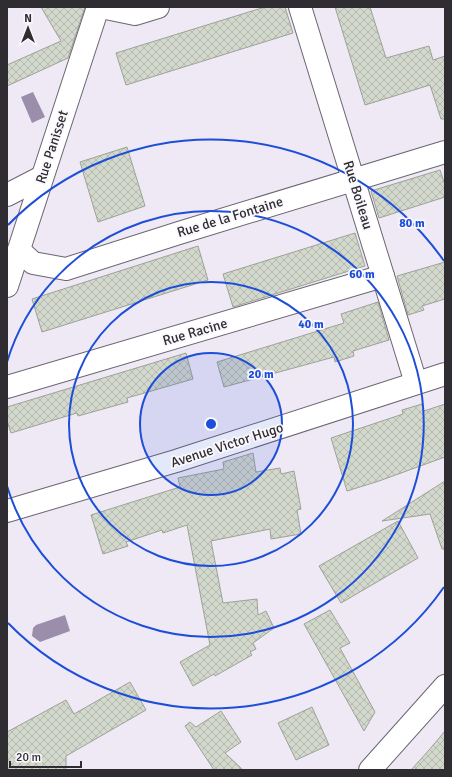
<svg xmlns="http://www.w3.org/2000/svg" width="452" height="777" font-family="Signika,sans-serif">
	<defs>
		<pattern id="building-cross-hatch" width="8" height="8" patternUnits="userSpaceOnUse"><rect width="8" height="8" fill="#d3d8cc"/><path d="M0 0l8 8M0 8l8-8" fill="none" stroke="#b5bab0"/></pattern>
	</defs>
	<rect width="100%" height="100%" fill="#efe9f6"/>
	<g fill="#9b8eab">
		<path d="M33,92L45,117L32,123L21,97Z"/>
		<path d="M65,615L70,631L40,642L32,636L33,628L36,625Z"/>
	</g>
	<g fill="url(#building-cross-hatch)" stroke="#9da296">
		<path d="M41,7H85L68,58L7,86V65L61,41Z"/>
		<path d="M265,7H285L293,33L126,85L116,53Z"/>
		<path d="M335,7H370L386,58L429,46L433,60L445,56V119H441L430,85L365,105Z"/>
		<path d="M127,147L145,206L98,222L80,162Z"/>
		<path d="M440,170L445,185V197L379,218L371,191Z"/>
		<path d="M355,233L365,266L233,307L223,274Z"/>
		<path d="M198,246L208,280L42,332L32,299Z"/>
		<path d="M445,262V299L422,306L424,310L408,315L397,276Z"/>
		<path d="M378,302L389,340L353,351L354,356L335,362L334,357L224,387L217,362L344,323L341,314Z"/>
		<path d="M186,353L193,379L127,398L128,402L78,416L77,413L11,433L7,421V407Z"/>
		<path d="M422,404L424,411L445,404V457L379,481L347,491L331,438L403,414L402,410Z"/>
		<path d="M253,453L256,472L280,468L281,474L294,471L301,509L297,510L301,534L271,539L270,529L211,541L223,603L257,599L258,615L266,611L274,628L253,643L256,649L250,652L252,655L215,676L214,674L193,686L180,662L210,645L187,525L163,533L162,530L126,542L128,546L103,554L91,515L180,487L178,478L224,469L223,462Z"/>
		<path d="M445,481V549H442L430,514L382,521Z"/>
		<path d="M398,521L418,558L341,603L319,566Z"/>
		<path d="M330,610L350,643L340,648L375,712L364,731L304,624Z"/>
		<path d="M130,682L146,710L66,756V770H7V732L66,700L74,714Z"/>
		<path d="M312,707L329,745L296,760L278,723Z"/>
		<path d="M221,711L241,742L225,753L243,770H214L185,726L190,722L196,727Z"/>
		<path d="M445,731V770H411L429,750Z"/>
	</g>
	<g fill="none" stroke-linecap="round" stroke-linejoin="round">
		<g stroke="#6b6671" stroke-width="24">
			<g id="street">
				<path d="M101,7L135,14L158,7"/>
				<path d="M300,7L416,383"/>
				<path d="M7,195L42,177"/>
				<path d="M19,250L33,263L66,269L179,233L445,152"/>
				<path d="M7,286L98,7"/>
				<path d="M7,387L383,276"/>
				<path d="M7,511L176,461L445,374"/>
				<path d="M370,770L445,686"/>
			</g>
		</g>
		<use href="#street" stroke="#fff" stroke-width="22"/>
	</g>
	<circle cx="211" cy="424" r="71" fill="#1d4ed8" fill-opacity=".12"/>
	<g fill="none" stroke="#1d4ed8" stroke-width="2">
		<circle cx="211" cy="424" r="71"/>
		<circle cx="211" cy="424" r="142"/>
		<path d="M7 362A213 213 0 1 1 7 486"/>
		<path d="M444 587A284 284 0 0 1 8 623M8 225A284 284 0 0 1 444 261"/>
	</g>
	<g text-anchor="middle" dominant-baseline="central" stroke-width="3.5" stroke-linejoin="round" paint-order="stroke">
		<g font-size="14" fill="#2f2d32" stroke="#faf8fd">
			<text transform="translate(52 147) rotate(-72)">Rue Panisset</text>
			<text transform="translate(358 195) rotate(73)">Rue Boileau</text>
			<text transform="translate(230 217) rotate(-17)">Rue de la Fontaine</text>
			<text transform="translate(195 332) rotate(-16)">Rue Racine</text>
			<text transform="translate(227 445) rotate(-18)">Avenue Victor Hugo</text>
		</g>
	</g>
	<circle cx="211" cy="424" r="6" fill="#1d4ed8" stroke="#faf8fd" stroke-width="2"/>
	<g font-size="12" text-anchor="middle" font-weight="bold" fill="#1d4ed8" stroke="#faf8fd" stroke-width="3.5" stroke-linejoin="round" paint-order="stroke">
		<text x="412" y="227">80 m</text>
		<text x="362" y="278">60 m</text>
		<text x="311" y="328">40 m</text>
		<text x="261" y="378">20 m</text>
	</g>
	<rect width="452" height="777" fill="none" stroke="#2f2d32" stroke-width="16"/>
	<g transform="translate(28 28)" stroke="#faf8fd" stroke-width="3" paint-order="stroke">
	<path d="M0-3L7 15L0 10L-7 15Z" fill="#2f2d32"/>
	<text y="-6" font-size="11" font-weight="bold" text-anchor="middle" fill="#2f2d32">N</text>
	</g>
	<path d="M10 761v6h71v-6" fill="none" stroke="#2f2d32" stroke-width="2"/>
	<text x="16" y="761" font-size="12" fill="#2f2d32" stroke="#faf8fd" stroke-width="3" paint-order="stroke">20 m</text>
</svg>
